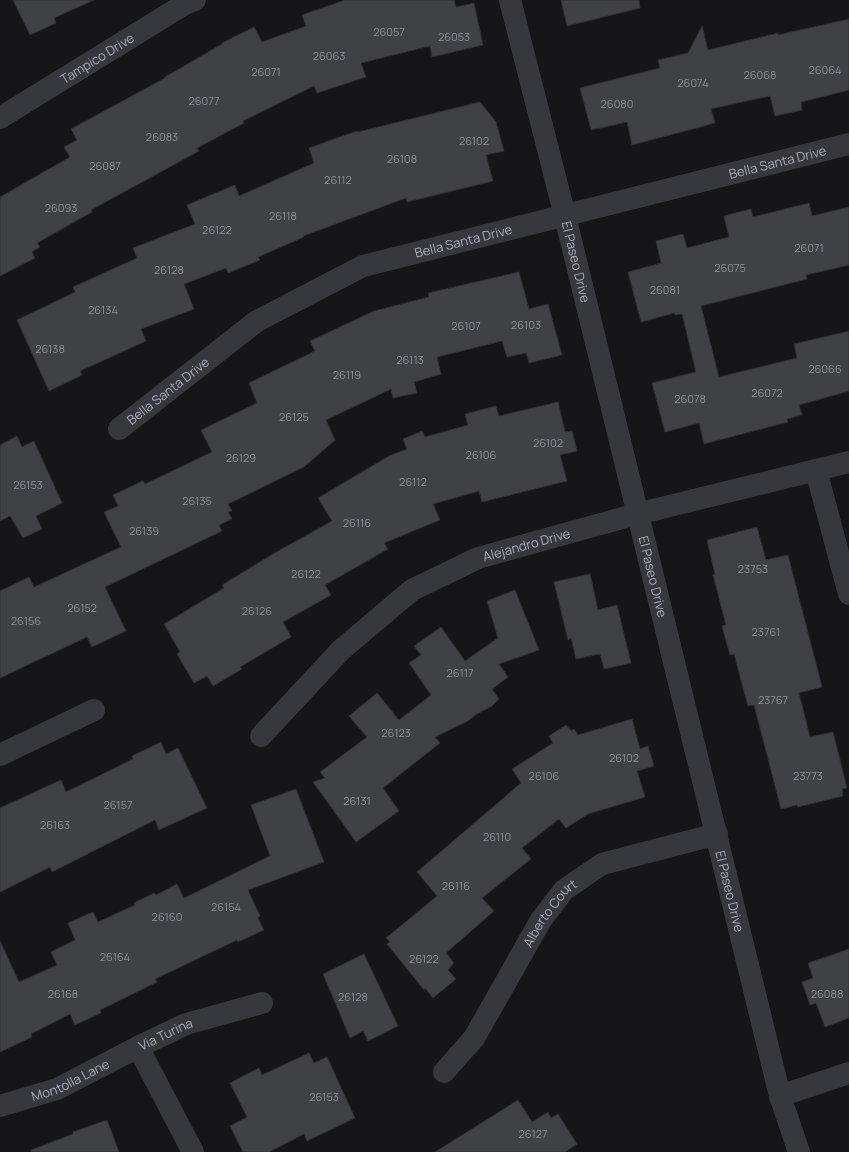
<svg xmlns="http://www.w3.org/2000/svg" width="849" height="1152" font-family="Manrope,sans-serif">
	<rect width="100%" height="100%" fill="#161618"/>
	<g fill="#404145" stroke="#303034">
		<path d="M13,0H94L54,18L56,23L30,35Z"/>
		<path d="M345,0H454L456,7L474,3L483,45L432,57L430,46L361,63L366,77L317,93L314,86L243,121L244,123L197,148L199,151L91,210L92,212L37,243L40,247L32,252L35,258L0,276V197L70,157L64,147L77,140L71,129L165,78V77L222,44V43L254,27L262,42L306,26L302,15Z"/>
		<path d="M561,0H639L640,8L567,26Z"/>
		<path d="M849,19V90L801,102L802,110L775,116L770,96L724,106L711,109L715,123L632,145L627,122L591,130L580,88L660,68L658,60L688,53L702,26L708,50L778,33V35Z"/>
		<path d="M480,102L496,122L504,151L486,155L493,181L407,202L406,198L303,236L304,237L258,257L260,260L228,273L226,268L184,284L194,309L141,329L146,341L80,371L82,375L49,391L17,320L75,292L73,287L137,258L133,248L195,224L187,205L235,185L239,196L314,163L309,148L357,131L358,132Z"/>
		<path d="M809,203L812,216L849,207V265L806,275L807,279L701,306L719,377L797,358L794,344L849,331V391L799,405L802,415L787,419L788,422L704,444L699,423L665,432L652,383L696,372L682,314L675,315L674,313L641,322L628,272L661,263L656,241L683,234L687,248L729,237L724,216L751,209L753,217Z"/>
		<path d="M519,272L529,309L548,304L562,355L529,363L526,353L507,357L502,341L437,357L441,374L414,382L417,393L393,398L391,389L326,420L335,440L304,467L228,504L232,511L228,512L232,519L219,525L222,531L105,587L126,631L92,647L87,637L0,678V591L29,577L34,587L121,547L104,512L118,506L113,495L143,481L145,484L212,452L201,430L257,403L249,383L315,351L310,341L374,311L429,297L428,293Z"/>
		<path d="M558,402L565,432L572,431L577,451L560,455L567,481L482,502L479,491L433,504L440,520L384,543L388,549L325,585L331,595L283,622L291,637L240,667L242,669L213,686L207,676L194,683L177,654L180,652L164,624L224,588L222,585L273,554L332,521L318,498L389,456L407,449L403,439L422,431L425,437L468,425L465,414L496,406L499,416Z"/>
		<path d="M17,436L22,447L34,441L62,503L36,516L42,529L23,538L10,516L0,521V445Z"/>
		<path d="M757,527L766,560L788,555L822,687L799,693L810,737L833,732L847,788L842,789L843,796L798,807L797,805L781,809L754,705L748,706L734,654L730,655L722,626L726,625L713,575L715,574L707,540Z"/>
		<path d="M590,574L598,610L617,605L631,663L604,669L600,654L576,659L571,638L568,640L554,582Z"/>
		<path d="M515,590L539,650L499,664L508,677L492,689L499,699L492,706L475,715L468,721L435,737L440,743L383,788L399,811L356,842L313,782L325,778L320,772L367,737L349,716L377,693L399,720L431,695L409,663L421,655L414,646L441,627L465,661L498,638L487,601Z"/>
		<path d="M632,719L640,749L648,746L654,766L637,771L645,797L588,814L566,828L559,819L522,848L531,859L482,898L494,911L446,953L454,963L448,970L456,979L433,998L425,988L424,990L387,944L390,942L386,938L437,896L417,872L521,783L512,769L553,743L549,736L566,725L571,731L574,729L578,735Z"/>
		<path d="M161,742L166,754L178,748L207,808L159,830L155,820L52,872L50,867L0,892V808L61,780L66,792L133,759L132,756Z"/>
		<path d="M296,789L324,862L248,890L260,916L258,918L264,930L238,942L237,940L155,979L157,982L100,1010L101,1013L75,1025L70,1014L31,1034L32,1037L0,1052V941L19,982L57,965L51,952L75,940L68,923L93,912L98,922L135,905L134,903L154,893L156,895L177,884L184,898L270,856L251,805Z"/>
		<path d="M849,949V1018L825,1027L816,1003L810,1005L802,982L813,978L808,963Z"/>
		<path d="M364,954L398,1026L368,1041L363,1031L350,1038L323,974Z"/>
		<path d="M309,1053L314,1063L327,1057L355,1118L307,1141L304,1134L269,1152H243L230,1126L247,1117L230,1083L259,1068L262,1075Z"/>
		<path d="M518,1100L532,1122L548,1112L551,1118L558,1114L577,1144L565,1152H435Z"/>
		<path d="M107,1120L119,1152H31V1150L73,1134V1132Z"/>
	</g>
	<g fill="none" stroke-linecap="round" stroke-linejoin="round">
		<g stroke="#37383d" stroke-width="22">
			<path id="s1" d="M510,0L565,216L780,1096L799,1152"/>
			<path id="s2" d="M0,118L185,4L195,0"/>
			<path id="s3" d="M119,429L257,321L363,266L849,144"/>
			<path d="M816,470L849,594"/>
			<path id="s4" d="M261,736L341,650L412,590L478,558L637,514L849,462"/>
			<path d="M0,755L94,710"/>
			<path id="s5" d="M444,1072L474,1038L541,920L564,890L602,864L717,834"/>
			<path d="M780,1096L849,1073"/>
			<path id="s6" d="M0,1106L57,1089L138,1047"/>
			<path id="s7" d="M193,1152L138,1047L186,1024L262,1003"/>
		</g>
	</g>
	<g text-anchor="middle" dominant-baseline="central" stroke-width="3" stroke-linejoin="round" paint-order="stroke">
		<g font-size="11" fill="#8e929b">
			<text x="389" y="31">26057</text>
			<text x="454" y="36">26053</text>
			<text x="329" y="55">26063</text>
			<text x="825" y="69">26064</text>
			<text x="266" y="71">26071</text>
			<text x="760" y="74">26068</text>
			<text x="693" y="82">26074</text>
			<text x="204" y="100">26077</text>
			<text x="617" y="103">26080</text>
			<text x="162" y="136">26083</text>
			<text x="474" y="140">26102</text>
			<text x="402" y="158">26108</text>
			<text x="105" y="165">26087</text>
			<text x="338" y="179">26112</text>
			<text x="61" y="207">26093</text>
			<text x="283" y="215">26118</text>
			<text x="217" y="229">26122</text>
			<text x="809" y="247">26071</text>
			<text x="730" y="267">26075</text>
			<text x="169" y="269">26128</text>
			<text x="665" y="289">26081</text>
			<text x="103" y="309">26134</text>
			<text x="526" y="324">26103</text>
			<text x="466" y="325">26107</text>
			<text x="50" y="348">26138</text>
			<text x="410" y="359">26113</text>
			<text x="825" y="368">26066</text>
			<text x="347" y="374">26119</text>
			<text x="767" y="392">26072</text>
			<text x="690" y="398">26078</text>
			<text x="294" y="416">26125</text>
			<text x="548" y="442">26102</text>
			<text x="481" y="454">26106</text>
			<text x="241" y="457">26129</text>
			<text x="413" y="481">26112</text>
			<text x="28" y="484">26153</text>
			<text x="197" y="500">26135</text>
			<text x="357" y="522">26116</text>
			<text x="144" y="530">26139</text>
			<text x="753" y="568">23753</text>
			<text x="306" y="573">26122</text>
			<text x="82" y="607">26152</text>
			<text x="257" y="610">26126</text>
			<text x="26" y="620">26156</text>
			<text x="766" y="631">23761</text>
			<text x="460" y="672">26117</text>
			<text x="773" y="699">23767</text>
			<text x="396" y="732">26123</text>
			<text x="624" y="757">26102</text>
			<text x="544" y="775">26106</text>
			<text x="808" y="775">23773</text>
			<text x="357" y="800">26131</text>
			<text x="118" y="804">26157</text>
			<text x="55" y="824">26163</text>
			<text x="497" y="836">26110</text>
			<text x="456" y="885">26116</text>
			<text x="226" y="906">26154</text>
			<text x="167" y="916">26160</text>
			<text x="115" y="956">26164</text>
			<text x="424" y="958">26122</text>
			<text x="63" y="993">26168</text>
			<text x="827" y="993">26088</text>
			<text x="353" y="996">26128</text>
			<text x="324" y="1096">26153</text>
			<text x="533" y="1133">26127</text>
		</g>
		<g font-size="13" fill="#a8adb8" stroke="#111113">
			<text stroke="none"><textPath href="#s2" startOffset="114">Tampico Drive</textPath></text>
			<text stroke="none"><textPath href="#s3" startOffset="722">Bella Santa Drive</textPath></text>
			<text stroke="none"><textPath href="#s3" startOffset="398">Bella Santa Drive</textPath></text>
			<text stroke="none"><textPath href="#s1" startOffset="270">El Paseo Drive</textPath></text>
			<text stroke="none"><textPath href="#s3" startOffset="62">Bella Santa Drive</textPath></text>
			<text stroke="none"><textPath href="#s4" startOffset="334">Alejandro Drive</textPath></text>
			<text stroke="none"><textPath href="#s1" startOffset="594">El Paseo Drive</textPath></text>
			<text stroke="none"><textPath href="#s1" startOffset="918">El Paseo Drive</textPath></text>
			<text stroke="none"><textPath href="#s5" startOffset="192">Alberto Court</textPath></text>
			<text stroke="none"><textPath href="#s7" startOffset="149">Via Turina</textPath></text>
			<text stroke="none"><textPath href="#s6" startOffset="75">Montolla Lane</textPath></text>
		</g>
	</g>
</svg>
